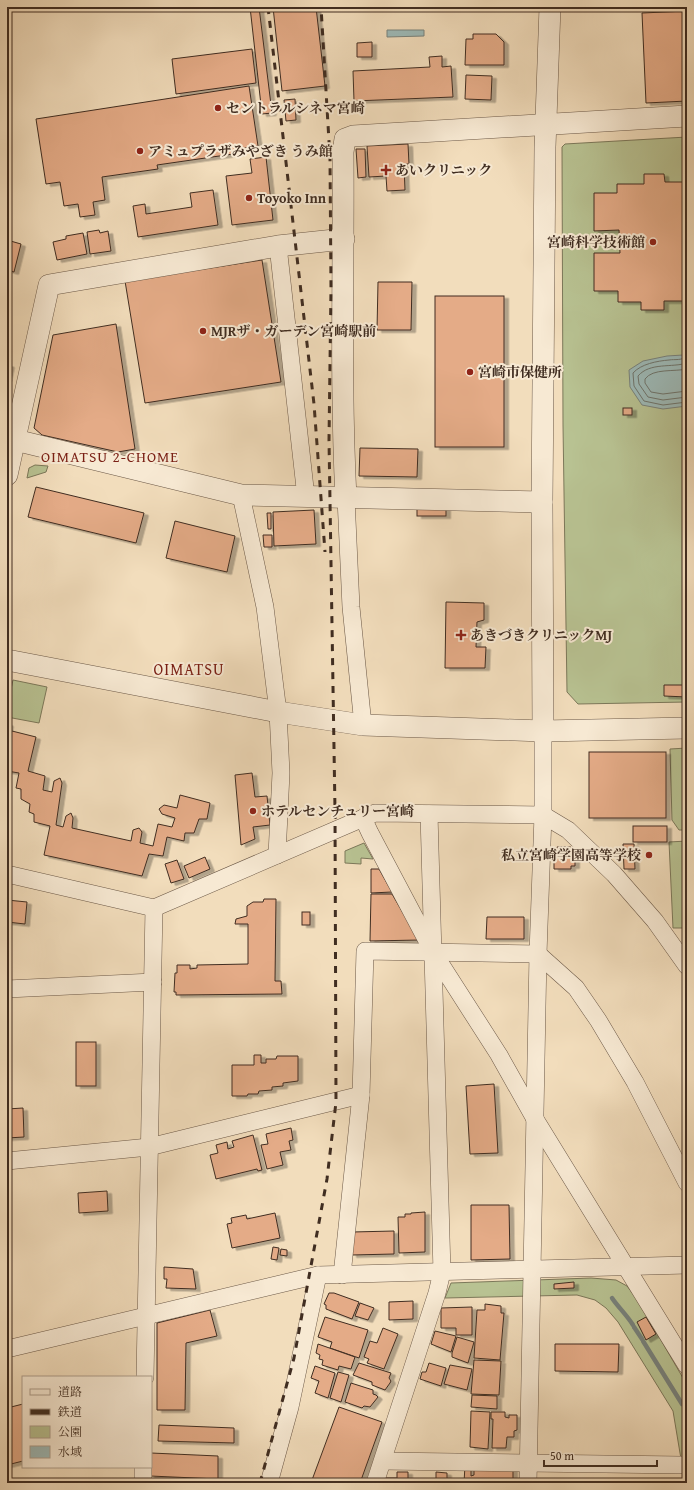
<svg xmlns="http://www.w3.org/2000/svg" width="694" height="1490" font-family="'Gentium Book Plus','Noto Serif JP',serif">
	<defs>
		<filter id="shadow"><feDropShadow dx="4.5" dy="2.5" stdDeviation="0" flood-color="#0004"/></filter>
	</defs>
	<rect width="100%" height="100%" fill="#f2ddbc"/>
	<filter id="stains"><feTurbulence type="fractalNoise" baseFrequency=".005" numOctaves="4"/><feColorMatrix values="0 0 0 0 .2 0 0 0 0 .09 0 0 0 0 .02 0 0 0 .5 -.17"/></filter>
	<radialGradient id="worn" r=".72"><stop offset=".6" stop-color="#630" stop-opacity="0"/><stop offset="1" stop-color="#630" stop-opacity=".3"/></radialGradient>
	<g fill="#b8c292" stroke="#7c785a">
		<path d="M687,137V702L578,704L567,692L563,425L562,147L565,144Z"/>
		<path d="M35,465L48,466L46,472L27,478L29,468Z"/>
		<path d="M13,680L47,687L39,723L7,717V708Z"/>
		<path d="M687,748V830H679L672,820L670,749Z"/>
		<path d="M687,841V928H673L669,842Z"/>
		<path d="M364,843L373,859L361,858V864L345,863V851Z"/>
		<path d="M591,1278L616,1280L627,1286L637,1299L683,1378L687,1388V1483H685L673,1411L618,1322L606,1308L595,1300L577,1295L445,1298L451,1283Z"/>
	</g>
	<g fill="#9dbab8" stroke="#78827c">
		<path d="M387,30H424V36L387,37Z"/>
		<path d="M687,330V406L663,409L642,405L630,387L629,370L643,361L667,356L683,355Z"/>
	</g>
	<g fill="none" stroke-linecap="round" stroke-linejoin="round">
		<g stroke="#6e746c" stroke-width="1">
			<path d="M687,356C682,361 675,359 669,360C657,361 641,364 633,373L634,386L644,401L663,405L687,402"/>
			<path d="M687,363C672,368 650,362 638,376L639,384L648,397L663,400L687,397"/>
			<path d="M687,369C674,372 653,368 645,379V383L651,392L663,394L687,391"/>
		</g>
		<g stroke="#78827c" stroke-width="4.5">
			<path d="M612,1298C618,1307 626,1314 633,1325"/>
			<path d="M634,1327L642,1339"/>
			<path d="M643,1341L682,1404"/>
			<path d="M686,1422L687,1428"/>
		</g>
	</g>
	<g fill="#e4ab87" stroke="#402d21" filter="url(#shadow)">
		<path d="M250,7H259L272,113L262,114Z"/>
		<path d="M273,7H316L325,86L282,91Z"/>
		<path d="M687,11V101L646,103L642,13Z"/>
		<path d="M473,34H496L504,42V65H465L466,39H473Z"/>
		<path d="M372,42V57H357V43Z"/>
		<path d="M252,49L256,83L176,94L172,59Z"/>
		<path d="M442,56V67L451,66L453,97L354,101L353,71L430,67L429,57Z"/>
		<path d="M466,75L492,76L491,100L465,99Z"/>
		<path d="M249,86L258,146L239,149L240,153L157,165L158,169L102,177L105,200L93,202L95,215L80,217L78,204L64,206L60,182L46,184L36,119Z"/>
		<path d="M295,99L296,120L286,121L284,100Z"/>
		<path d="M408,144L409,164H404L405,190L387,191L386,176L369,177L367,146Z"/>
		<path d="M356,149H365L366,177L358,178Z"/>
		<path d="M266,157L273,220L232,225L226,176L252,173L250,159Z"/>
		<path d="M644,174H664L665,182H687V301H664V310H641V302H618V291H594V253H620L619,230L594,231V193H617V184H644Z"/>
		<path d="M213,190L218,225L138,237L133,206L145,204L146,214L192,207L190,193Z"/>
		<path d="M99,230L100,233L108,231L111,251L90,254L87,232Z"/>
		<path d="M83,233L87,254L57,260L53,242L66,239V236Z"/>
		<path d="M7,240L21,244L14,272L7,270Z"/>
		<path d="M262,260L281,382L145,403L125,281Z"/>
		<path d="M378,282H412L411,330H377Z"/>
		<rect x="435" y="296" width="69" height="151"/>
		<path d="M116,324L135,449L118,452L42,435L34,428L53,335Z"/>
		<path d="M7,364L10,365L7,379Z"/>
		<rect x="623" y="408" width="9" height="7"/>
		<path d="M360,448L418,449L417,477L359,476Z"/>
		<path d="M36,487L144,513L136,543L28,517Z"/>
		<rect x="417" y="508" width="29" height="8"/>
		<path d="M314,510L316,544L274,546L273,512Z"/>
		<path d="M267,513H271V529H268Z"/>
		<path d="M175,521L235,536L227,572L166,558Z"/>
		<path d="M263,535H272V547H264Z"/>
		<path d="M446,602L484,603V620L477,622L476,647H486L485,668H445Z"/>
		<path d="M664,685H687V697L664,696Z"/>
		<path d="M7,723L9,724L8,730L36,737L28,771L45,776L43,790L52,792L54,781L60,778L62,783L56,825L63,827L66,816L71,813L73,818L72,828L131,841L133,830L139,828L142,832L140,843L153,846L158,824L172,827L175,818L162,814L159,809L164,805L177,808L180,795L210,803L207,819H199L194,833H185L184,841L167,837L163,856L149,854L142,876L44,855L50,826L34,822V814L29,812L30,804L21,799V789L16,788L19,773L7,771Z"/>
		<rect x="589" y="752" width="77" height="66"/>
		<path d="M252,773L255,797L267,796L270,825L253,827L255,839L241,845L235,775Z"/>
		<rect x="633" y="826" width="34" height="16"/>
		<path d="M623,844H634L635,869H624Z"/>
		<path d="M557,847H571V850H575V866H571V869H554V852H557Z"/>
		<path d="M205,857L210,869L189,878L184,866Z"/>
		<path d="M177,860L184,879L171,883L165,864Z"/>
		<path d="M371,869H379L392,892L371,893Z"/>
		<path d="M371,894H392L419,940L370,941Z"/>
		<path d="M264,899H276L275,981H281L282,994L176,995V992H174L175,973H177V965H190V969L197,968V965L248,964V924H235L236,919L247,916V906L253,902H263Z"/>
		<path d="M7,900L27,902L25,924L7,922Z"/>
		<rect x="302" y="912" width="8" height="13"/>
		<path d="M487,917H524V939H486Z"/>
		<rect x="76" y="1042" width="20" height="44"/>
		<path d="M254,1055H261V1063H266V1059H276L277,1056H298V1081L283,1083V1086L272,1087V1090L259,1091L258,1094H248L247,1096H232V1065H254Z"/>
		<path d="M494,1084L498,1153L470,1154L466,1086Z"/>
		<path d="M23,1108L24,1137L7,1138V1109Z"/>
		<path d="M291,1128L293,1140L289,1141L291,1150L280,1152L283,1165L267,1169L261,1145L268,1144L266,1134Z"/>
		<path d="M253,1135L262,1170L258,1171L257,1169L216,1179L210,1155L218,1153L216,1145L227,1142L228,1149L234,1147L232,1141Z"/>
		<path d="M107,1191L108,1211L79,1213L78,1193Z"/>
		<path d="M471,1205H509L510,1259L471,1260Z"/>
		<path d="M425,1212V1252L399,1253L398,1217H405V1214H411V1213Z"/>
		<path d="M275,1213L280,1238L232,1248L227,1224L232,1223L231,1218L246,1215L247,1219Z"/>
		<path d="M394,1231V1254L352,1255V1232Z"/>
		<path d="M273,1247L279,1248L277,1260L271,1259Z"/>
		<path d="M281,1249L287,1250V1256L280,1255Z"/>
		<path d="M164,1267L193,1269L196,1289L166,1288L167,1279H164Z"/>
		<path d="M574,1282V1288L554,1289V1284Z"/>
		<path d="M329,1293H334L359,1302L352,1319L326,1309V1305L324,1304Z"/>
		<path d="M413,1301V1319L389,1320V1302Z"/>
		<path d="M360,1303L374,1308L368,1320L355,1316Z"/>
		<path d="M485,1304L501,1306V1313H504L500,1360L474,1358L477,1310H485Z"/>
		<path d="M472,1307V1335H456V1328H441V1308Z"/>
		<path d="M210,1310L217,1336L186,1343L185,1410H157V1323Z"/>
		<path d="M325,1317L368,1330L359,1358L330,1348L332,1342L318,1337Z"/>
		<path d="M646,1317L656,1334L646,1340L637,1322Z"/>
		<path d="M383,1328L398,1334L384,1369L367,1363L369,1359L364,1357L370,1341L377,1343Z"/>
		<path d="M435,1331L456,1336L451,1352L431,1344Z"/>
		<path d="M457,1337L474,1342L468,1363L452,1357V1353Z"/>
		<path d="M318,1344L355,1357L351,1369L339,1366L338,1370L322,1365L323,1360L319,1359L320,1355L316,1353Z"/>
		<path d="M555,1344H619L618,1372L555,1371Z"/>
		<path d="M474,1360L501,1361L499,1395L471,1394Z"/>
		<path d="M359,1363L391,1373L389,1378L391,1381L390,1383L385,1390L372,1385V1382L353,1375Z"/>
		<path d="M429,1363L446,1368L441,1386L420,1379L422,1372H426Z"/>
		<path d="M450,1365L472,1369L467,1390L444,1384Z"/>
		<path d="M315,1366L335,1373L328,1398L315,1393L319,1381L311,1378Z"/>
		<path d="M338,1372L349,1375L341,1402L330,1398Z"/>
		<path d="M351,1383L373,1390V1394L376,1395L378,1397L370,1407L364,1406L362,1408L345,1402Z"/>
		<path d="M472,1395L497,1396V1409L471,1407Z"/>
		<path d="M23,1404V1461L7,1465V1408Z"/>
		<path d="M339,1407L382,1422L360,1483H319L312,1480Z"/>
		<path d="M471,1411L490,1412L488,1449L470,1447Z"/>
		<path d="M491,1412H505V1417L509,1418V1415H517V1430L514,1431V1437H507L506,1448H492L493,1419H491Z"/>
		<path d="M159,1425L234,1428V1443L158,1441Z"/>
		<path d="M151,1453L218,1456V1479L150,1476Z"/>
		<path d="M465,1465H471V1476L474,1475V1466L513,1467V1478L511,1483H464Z"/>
		<path d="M397,1472H408V1479H436V1472L447,1473V1480H461V1483H380L385,1478H397Z"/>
	</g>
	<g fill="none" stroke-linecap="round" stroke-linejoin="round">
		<g stroke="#6c5948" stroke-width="18">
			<g id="minor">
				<path d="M278,246L306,497"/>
				<path d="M241,495L265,607L278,712L281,773L277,855"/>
				<path d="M346,498L351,607L363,725"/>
				<path d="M363,818L370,833L433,952L499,1055L535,1119L687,1366"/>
				<path d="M7,874L154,908L375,813L543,815L568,830L614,874L655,921L687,966"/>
				<path d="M7,989L153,982"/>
				<path d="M7,1161L149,1147L361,1095"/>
				<path d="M342,1275L361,1095L365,951L538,954L576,988L598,1020L635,1082L687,1183"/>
				<path d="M7,1349L318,1275L687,1265"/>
				<path d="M145,1377L154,908"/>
				<path d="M383,1461L682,1465"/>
				<path d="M143,1483V1467"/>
				<path d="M269,1483L290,1407L318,1275"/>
				<path d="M375,1483L437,1293L442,1272L429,814"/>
				<path d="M528,1483L538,954L543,815V731"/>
			</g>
		</g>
		<g stroke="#6c5948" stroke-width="22">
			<g id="tertiary">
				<path d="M15,440L241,495L542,502"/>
				<path d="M7,475L49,285L278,246L344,239"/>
				<path d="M346,498C340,383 344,267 343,152L345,139L353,136L687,116"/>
				<path d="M7,660L278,712L363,725L543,731L687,728"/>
				<path d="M543,731L542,502L545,147L550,7"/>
			</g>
		</g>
		<use href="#minor" stroke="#f7e9d3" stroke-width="17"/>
		<use href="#tertiary" stroke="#f7e9d3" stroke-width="21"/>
		<g stroke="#402d21" stroke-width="3" stroke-dasharray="7 7" stroke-linecap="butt">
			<path d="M268,7L314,404L325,552"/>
			<path d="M260,1483L294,1358L327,1179L336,1102L335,810L329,440L331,288L330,158L321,7"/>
		</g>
	</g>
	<g fill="#8f2418" stroke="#f7e9d3" stroke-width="1.5">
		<circle cx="218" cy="108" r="4"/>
		<circle cx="140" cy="151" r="4"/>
		<path d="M384 164h4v4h4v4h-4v4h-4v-4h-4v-4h4z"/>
		<circle cx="249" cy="198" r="4"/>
		<circle cx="653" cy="242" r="4"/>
		<circle cx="203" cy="331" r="4"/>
		<circle cx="470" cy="372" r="4"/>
		<path d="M459 629h4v4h4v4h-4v4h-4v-4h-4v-4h4z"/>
		<circle cx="253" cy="811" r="4"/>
		<circle cx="649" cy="855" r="4"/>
	</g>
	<g text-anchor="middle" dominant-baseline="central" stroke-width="4" stroke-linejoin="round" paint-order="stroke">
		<g font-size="14" font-weight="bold" fill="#402d21" stroke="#f7e9d3" text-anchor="start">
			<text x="226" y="108">セントラルシネマ宮崎</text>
			<text x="148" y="151">アミュプラザみやざき うみ館</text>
			<text x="395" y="170">あいクリニック</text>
			<text x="257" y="198">Toyoko Inn</text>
			<text x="645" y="242" text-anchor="end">宮崎科学技術館</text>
			<text x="211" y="331">MJRザ・ガーデン宮崎駅前</text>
			<text x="478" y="372">宮崎市保健所</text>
			<text x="470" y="635">あきづきクリニックMJ</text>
			<text x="261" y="811">ホテルセンチュリー宮崎</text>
			<text x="641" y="855" text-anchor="end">私立宮崎学園高等学校</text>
		</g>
		<g font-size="15" letter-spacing="1" fill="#7a1f14" stroke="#f7e9d3">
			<text x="110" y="456">OIMATSU 2-CHOME</text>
		</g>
		<g font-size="16" letter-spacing="1" fill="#7a1f14" stroke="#f7e9d3">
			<text x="189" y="669">OIMATSU</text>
		</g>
	</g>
	<rect width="694" height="1490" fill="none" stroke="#f2ddbc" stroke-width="24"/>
	<rect x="8" y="8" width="678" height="1474" fill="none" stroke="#402d21" stroke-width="2"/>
	<rect x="12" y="12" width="670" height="1466" fill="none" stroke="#402d21"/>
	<rect x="22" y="1376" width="130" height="92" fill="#f7e9d3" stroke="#ae9e8c"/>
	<rect x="30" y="1389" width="20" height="6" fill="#f7e9d3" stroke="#ae9e8c"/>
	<text x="58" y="1396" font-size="12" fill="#402d21">道路</text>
	<rect x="30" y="1409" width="20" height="6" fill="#402d21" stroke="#ae9e8c"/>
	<text x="58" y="1416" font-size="12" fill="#402d21">鉄道</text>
	<rect x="30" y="1426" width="20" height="12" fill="#b8c292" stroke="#ae9e8c"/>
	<text x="58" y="1436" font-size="12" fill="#402d21">公園</text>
	<rect x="30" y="1446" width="20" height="12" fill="#9dbab8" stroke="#ae9e8c"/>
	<text x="58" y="1456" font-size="12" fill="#402d21">水域</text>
	<path d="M544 1460v6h113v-6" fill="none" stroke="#402d21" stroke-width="2"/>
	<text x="550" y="1460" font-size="12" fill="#402d21" stroke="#f7e9d3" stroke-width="3" paint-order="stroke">50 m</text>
	<rect width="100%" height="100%" filter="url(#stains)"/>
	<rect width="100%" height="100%" fill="url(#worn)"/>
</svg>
